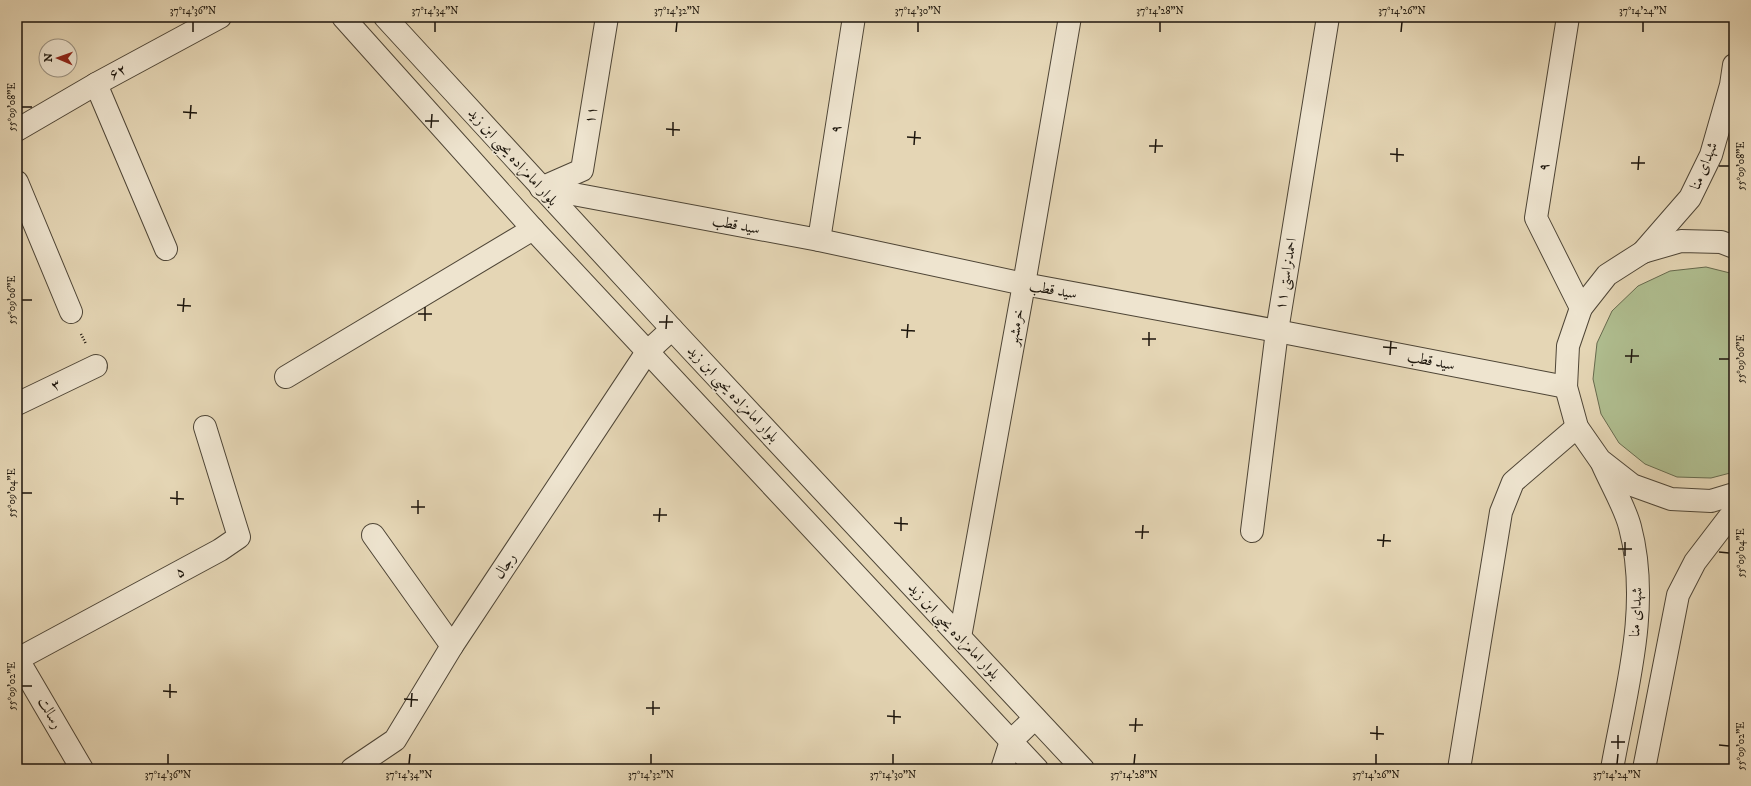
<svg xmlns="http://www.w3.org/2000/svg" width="1751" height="786" font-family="'IM FELL DW Pica',Amiri,serif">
	<rect width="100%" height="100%" fill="#e5d6b5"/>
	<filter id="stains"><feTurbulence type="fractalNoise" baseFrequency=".005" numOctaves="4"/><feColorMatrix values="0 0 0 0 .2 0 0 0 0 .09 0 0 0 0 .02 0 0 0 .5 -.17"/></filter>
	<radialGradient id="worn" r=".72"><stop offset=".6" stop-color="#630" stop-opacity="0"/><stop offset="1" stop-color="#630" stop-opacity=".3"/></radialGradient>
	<path fill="#b0bf91" stroke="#666a4e" d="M1706,267L1734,274V472L1711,478L1677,477L1645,464L1619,443L1601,414L1593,379L1597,343L1612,311L1638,286L1670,271Z"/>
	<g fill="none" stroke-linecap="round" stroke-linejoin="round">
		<g stroke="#4e4536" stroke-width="24">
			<g id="minor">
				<path d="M1568,17L1536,218L1581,308"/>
				<path d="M96,84L166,249"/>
				<path d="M17,130L96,84L220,17"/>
				<path d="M17,182L71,312"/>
				<path d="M541,188L819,240L1024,284L1277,331L1566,387"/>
				<path d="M541,188L582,170L607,17"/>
				<path d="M819,240L854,17"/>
				<path d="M286,377L533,229"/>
				<path d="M17,404L96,366"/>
				<path d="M1252,531L1277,331L1328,17"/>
				<path d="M373,535L452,646"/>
				<path d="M960,637L1024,284L1070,17"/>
				<path d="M18,659L220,550L239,537L205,427"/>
				<path d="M352,769L395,740L452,646L647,352L672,329"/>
				<path d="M1002,769L1011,741L1035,718"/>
				<path d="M1459,769L1501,512L1513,482L1577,427"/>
			</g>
		</g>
		<g stroke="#4e4536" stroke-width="24">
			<g id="tertiary">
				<path d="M343,17L533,229L1037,769"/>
				<path d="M385,17L672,329L1083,769"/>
				<path d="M1734,247L1721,242L1681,241L1643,252L1607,275L1581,308L1568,346L1566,387L1577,427L1600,460L1632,485L1671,499L1711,501L1734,494"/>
				<path d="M1643,252L1690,198L1711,155L1731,85L1734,65"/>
				<path d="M1602,463C1610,482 1625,507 1630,527C1651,606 1626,690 1612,769"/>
				<path d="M17,658L82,769"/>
				<path d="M1644,769L1678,595L1695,562L1734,511"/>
			</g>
		</g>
		<path stroke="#1c150c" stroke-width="2.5" stroke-dasharray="1 2" stroke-linecap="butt" d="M81,334L86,344"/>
		<use href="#minor" stroke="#eee4cf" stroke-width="22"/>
		<use href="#tertiary" stroke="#eee4cf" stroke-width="22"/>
	</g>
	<path fill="none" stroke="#1c150c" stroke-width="1.5" d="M193,32V22M435,32V22M676,32L677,22M918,32V22M1160,32V22M1401,32L1402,22M1643,32V22M22,107H32M183,112L197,113M190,119L191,105M425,121H439M431,128L432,114M666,129L680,130M673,136V122M907,137L921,138M914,145L915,131M1149,146H1163M1155,153L1156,139M1390,154L1404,155M1397,162V148M1631,163H1645M1719,166H1729M1638,170L1639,156M22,300H32M177,305L191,306M183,312L184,298M418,314H432M425,321V307M659,322H673M666,329L667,315M901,330L915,331M907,338L908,324M1142,339H1156M1149,346V332M1383,347L1397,348M1390,355L1391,341M1625,356H1639M1719,359H1729M1631,363L1632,349M22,493H32M170,498L184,499M177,505V491M411,507H425M418,514V500M653,515H667M659,522L660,508M894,523L908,524M901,531V517M1135,532H1149M1142,539L1143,525M1377,540L1391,541M1383,547L1384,534M1618,549H1632M1719,552L1729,553M1625,556V542M22,686H32M163,691L177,692M170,698V684M404,699L418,700M411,707L412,693M646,708H660M653,715V701M887,716L901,717M894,724V710M1129,725H1143M1135,732L1136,718M1370,733L1384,734M1377,740V726M1611,742H1625M1719,745L1729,746M1618,749V735M168,764V754M409,764L410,754M651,764V754M893,764V754M1134,764L1135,754M1376,764V754M1617,764L1618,754"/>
	<g text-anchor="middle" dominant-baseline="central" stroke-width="3" stroke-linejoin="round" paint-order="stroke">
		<g font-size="15" fill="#1c150c" stroke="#eee4cf">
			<text transform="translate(118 72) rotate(-28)">۶۲</text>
			<text transform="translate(591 115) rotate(-81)">۱۱</text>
			<text transform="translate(836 129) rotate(-81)">۹</text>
			<text transform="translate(513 157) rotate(48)">بلوار امامزاده یحیی ابن زید</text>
			<text transform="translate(1704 166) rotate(-68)">شهدای منا</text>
			<text transform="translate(1544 167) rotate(-81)">۹</text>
			<text transform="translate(736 225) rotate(11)">سید قطب</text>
			<text transform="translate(1286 274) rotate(-81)">۱۱ احمدنراستی</text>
			<text transform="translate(1053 290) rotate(10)">سید قطب</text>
			<text transform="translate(1016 327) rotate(-80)">خرمشهر</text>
			<text transform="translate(1431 361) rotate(11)">سید قطب</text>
			<text transform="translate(56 385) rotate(-26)">۳</text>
			<text transform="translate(733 394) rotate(47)">بلوار امامزاده یحیی ابن زید</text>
			<text transform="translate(505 566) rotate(-56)">رجال</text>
			<text transform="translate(180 572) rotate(-28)">۵</text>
			<text transform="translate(1636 612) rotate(-87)">شهدای منا</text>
			<text transform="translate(954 631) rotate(47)">بلوار امامزاده یحیی ابن زید</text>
			<text transform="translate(50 713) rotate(60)">رسالت</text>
		</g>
	</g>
	<rect width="1751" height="786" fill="none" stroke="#e5d6b5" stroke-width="44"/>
	<g transform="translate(58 58) rotate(272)"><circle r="19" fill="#eee4cf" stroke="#9a9181"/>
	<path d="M0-3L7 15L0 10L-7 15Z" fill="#8f2418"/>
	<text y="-6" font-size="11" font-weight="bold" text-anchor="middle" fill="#1c150c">N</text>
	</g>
	<rect x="22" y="22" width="1707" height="742" fill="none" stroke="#1c150c" stroke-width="1.5"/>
	<g font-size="10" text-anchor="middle" fill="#1c150c">
		<text x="193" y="14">37°14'36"N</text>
		<text x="435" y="14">37°14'34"N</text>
		<text x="677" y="14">37°14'32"N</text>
		<text x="918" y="14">37°14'30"N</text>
		<text x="1160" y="14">37°14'28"N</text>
		<text x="1402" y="14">37°14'26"N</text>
		<text x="1643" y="14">37°14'24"N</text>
		<text transform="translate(11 107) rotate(-90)" y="4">55°09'08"E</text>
		<text transform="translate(1740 166) rotate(-90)" y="4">55°09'08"E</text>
		<text transform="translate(11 300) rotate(-90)" y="4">55°09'06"E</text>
		<text transform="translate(1740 359) rotate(-90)" y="4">55°09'06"E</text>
		<text transform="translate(11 493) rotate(-90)" y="4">55°09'04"E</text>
		<text transform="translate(1740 553) rotate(-90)" y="4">55°09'04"E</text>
		<text transform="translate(11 686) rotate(-90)" y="4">55°09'02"E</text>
		<text transform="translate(1740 746) rotate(-90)" y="4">55°09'02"E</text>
		<text x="168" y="778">37°14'36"N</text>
		<text x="409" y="778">37°14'34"N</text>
		<text x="651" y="778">37°14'32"N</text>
		<text x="893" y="778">37°14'30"N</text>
		<text x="1134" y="778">37°14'28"N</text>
		<text x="1376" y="778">37°14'26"N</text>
		<text x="1617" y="778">37°14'24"N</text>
	</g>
	<rect width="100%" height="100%" filter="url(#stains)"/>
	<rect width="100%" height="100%" fill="url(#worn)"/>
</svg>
